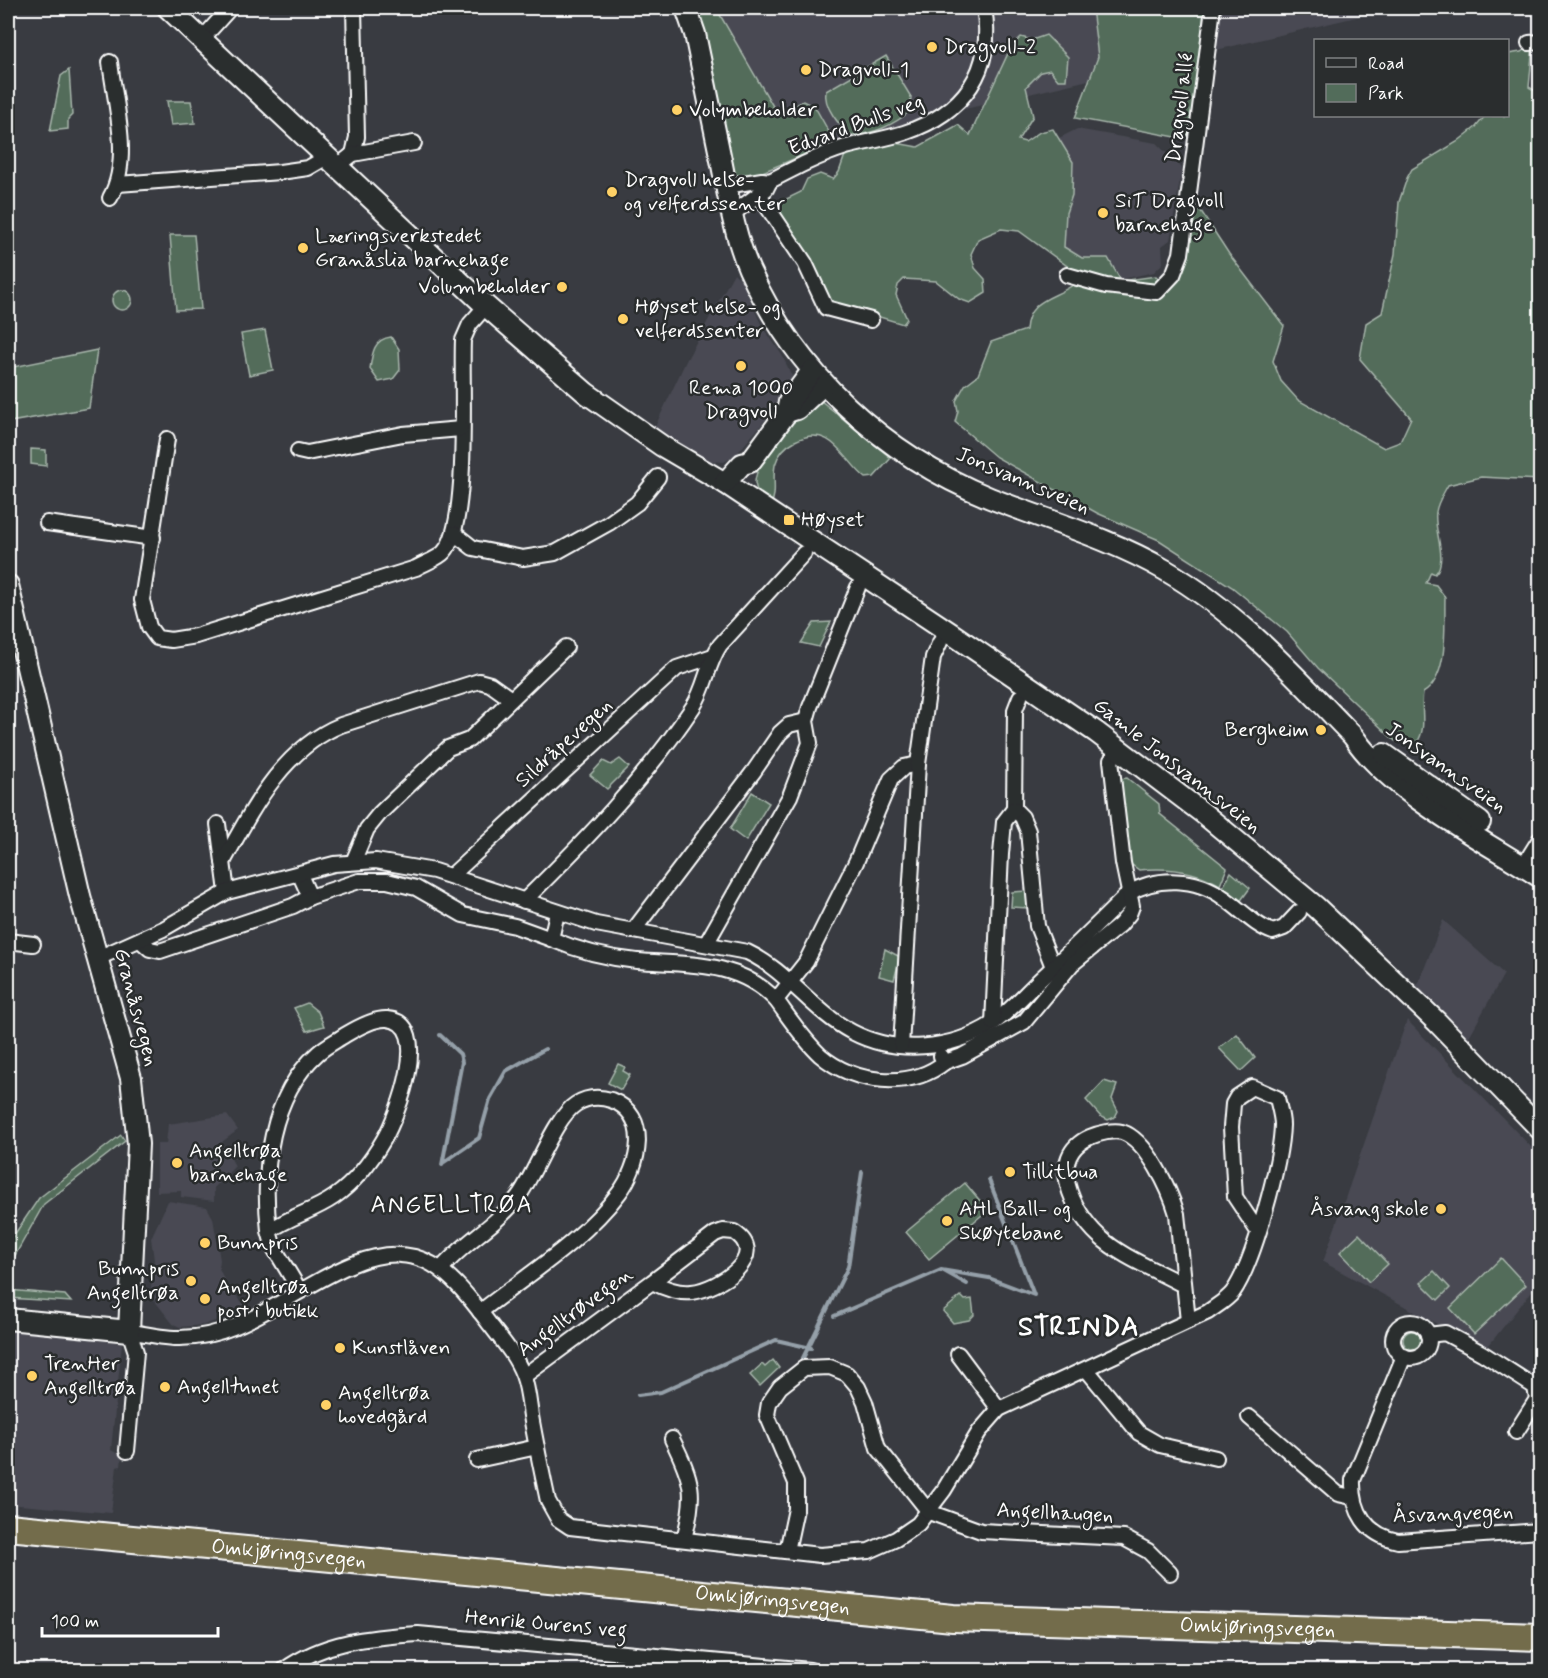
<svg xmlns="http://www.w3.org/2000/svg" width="1548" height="1678" font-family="Mynerve,sans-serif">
	<rect width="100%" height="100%" fill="#393b41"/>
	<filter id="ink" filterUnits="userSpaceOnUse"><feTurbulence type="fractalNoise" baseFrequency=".0167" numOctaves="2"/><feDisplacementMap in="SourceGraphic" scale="12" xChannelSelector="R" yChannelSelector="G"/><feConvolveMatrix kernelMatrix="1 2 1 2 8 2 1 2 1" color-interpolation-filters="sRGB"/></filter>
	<g filter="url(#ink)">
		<g fill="#484952">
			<path d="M686,8H1395L948,113L750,181L730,176Z"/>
			<path d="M1077,129L1156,143L1182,168L1170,240L1162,246L1163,263L1154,272L1118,280L1035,235L1026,186L1059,138Z"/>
			<path d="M734,273L741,280L761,324L782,355L792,376L783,399L735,456L724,462L710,461L654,429L686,361Z"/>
			<path d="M1443,920L1504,974L1465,1044L1412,989L1419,982Z"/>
			<path d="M1407,1020L1540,1156V1290L1536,1286L1485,1350L1323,1262Z"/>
			<path d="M227,1115L238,1130L222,1142L235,1166L214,1188V1201L181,1197V1191L157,1192V1144H166L168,1124Z"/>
			<path d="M168,1201L207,1207L213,1218L220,1260L219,1268L226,1284L248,1309L204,1325L180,1327L173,1324L150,1295L154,1260L151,1238Z"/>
			<path d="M8,1328L122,1343L111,1450L122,1456L121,1466L117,1467L111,1513L8,1504Z"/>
		</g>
		<g fill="#526c5a" stroke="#a8b6ac" stroke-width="1.5">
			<path d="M692,8H716L778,115L803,101L815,107L829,132L825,146L748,178L734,174L703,40Z"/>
			<path d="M1092,8H1208L1195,133L1181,138L1075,118L1098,57Z"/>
			<path d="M1046,35L1068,57L1066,80H1058L1050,70L1041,72L1026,87L1033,116L1018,140L1025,142L1040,132L1053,129L1073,162L1072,195L1066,213L1064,247L1082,258H1108L1121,281L1156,276L1164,283L1199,208L1229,254L1284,326L1273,361L1281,381L1298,400L1384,448L1400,442L1411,418L1360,359L1366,323L1382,313L1395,254L1399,202L1407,178L1412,169L1457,142L1476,127L1485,116H1508V54L1521,52L1533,44L1529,87L1540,94V480L1481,477L1448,485C1443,494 1437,503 1436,512C1433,531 1449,559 1435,574L1431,572L1426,583L1436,585L1445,597C1444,624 1450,677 1423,693C1420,711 1428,728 1416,744L1403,743L1400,740L1395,741L1318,668L1287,632L1232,587L1159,540L1097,513L996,457L955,422L958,411L956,401L965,385L978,375L991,342L1026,330C1028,297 1057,299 1077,282L1074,271L1019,231L1001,229L978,239L971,254L975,268L985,279L986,293L970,303L959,299L936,281L904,279L898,285L896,295L907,319L903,324L863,312L830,305L772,206L801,192L807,179L820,174L833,179L839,172L845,155L896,143L918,147L958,125L970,135L1011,47L1021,37L1032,40Z"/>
			<path d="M886,56L911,97L910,111C894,125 872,135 851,135C839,126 823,106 826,91Z"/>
			<path d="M69,70L72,115L68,119V129L50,131L61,76Z"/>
			<path d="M167,101H191L195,123L171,125Z"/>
			<path d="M170,235H194L201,309L176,310Z"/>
			<circle cx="122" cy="300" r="10"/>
			<path d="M265,330L273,370L249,375L241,334Z"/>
			<path d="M391,337L399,349L400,370L393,379L379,382L370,369C372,355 373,339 391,337Z"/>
			<path d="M97,350L89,408L10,422L8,368Z"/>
			<path d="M820,400L891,458L874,477L866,478C844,461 832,422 795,441C785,446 778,454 775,465C772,479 778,494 770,506C764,499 756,493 755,483C754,462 800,404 820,400Z"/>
			<path d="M31,449L46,450V466L31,464Z"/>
			<path d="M831,622L819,647L801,643L814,623Z"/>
			<path d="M620,759L629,767L607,789L590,775L603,761L611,765Z"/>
			<path d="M1127,778L1159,804L1160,814L1227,868L1220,885C1195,870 1167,867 1139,870L1128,862L1119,786L1120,779Z"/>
			<path d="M752,792L769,803L746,841L730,829Z"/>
			<path d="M1231,872L1250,888L1239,903L1221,891Z"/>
			<path d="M1027,891L1028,908L1011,907L1012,892Z"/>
			<path d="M885,949L900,957L894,980L879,976Z"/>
			<path d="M307,1003L318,1012L324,1026L307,1031L294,1008Z"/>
			<path d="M1237,1034L1255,1058L1241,1071L1219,1048Z"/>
			<path d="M618,1064L625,1067L623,1071L630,1075L621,1090L608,1083Z"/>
			<path d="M1104,1081L1117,1085L1112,1099L1118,1111L1115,1117L1108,1120L1100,1116L1086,1100Z"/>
			<path d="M121,1135L125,1141L44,1204L8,1268V1244L39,1198Z"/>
			<path d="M965,1183L988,1210L929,1259L906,1232Z"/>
			<path d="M1359,1234L1388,1264L1369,1282L1340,1252Z"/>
			<path d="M1501,1258L1526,1285L1474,1334L1450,1308Z"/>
			<path d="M1434,1271L1450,1288L1438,1300L1421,1283Z"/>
			<path d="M8,1290L65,1295L71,1302L8,1298Z"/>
			<path d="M961,1296L965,1300L972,1299L974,1315L969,1320L953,1323L943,1311Z"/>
			<circle cx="1412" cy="1340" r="9"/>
			<path d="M773,1360L779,1368L760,1386L750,1375L762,1364L765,1367Z"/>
		</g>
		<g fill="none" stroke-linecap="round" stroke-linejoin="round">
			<g stroke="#95a0a9" stroke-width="4">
				<path d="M440,1035L460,1054L462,1062L442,1165"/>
				<path d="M444,1162L479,1138L490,1099L506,1071L545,1049"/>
				<path d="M944,1271L967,1284"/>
				<path d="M834,1316L941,1270L989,1278L1034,1295L989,1180"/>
				<path d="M800,1364L848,1267L862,1172"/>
				<path d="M638,1395L661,1392L776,1340L811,1348"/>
			</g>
			<g stroke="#fff" stroke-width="18">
				<g id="street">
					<path d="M202,39L230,8"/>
					<path d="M1529,43L1540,42"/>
					<path d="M353,154L357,137L354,8"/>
					<path d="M338,166L353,154L414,143"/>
					<path d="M770,181C795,168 820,155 846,147C865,142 885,139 904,133C964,113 995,70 984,8"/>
					<path d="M118,184L280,172L308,168L327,157"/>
					<path d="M726,186L762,180L770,181L766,189L732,214"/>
					<path d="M110,198C132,160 115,104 110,62"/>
					<path d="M762,199L805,263L826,308L871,320"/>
					<path d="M1067,275L1106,286L1157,292L1173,275L1181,254L1213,8"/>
					<path d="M167,439L142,600L149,627L157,638L171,640L196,636L416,568C424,563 438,559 444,552C470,525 461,382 463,340L470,324L486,306"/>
					<path d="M298,451L307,453L403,434L461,429"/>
					<path d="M47,523L153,538"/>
					<path d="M454,533L473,548L523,558L555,553L609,523L637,503L658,477"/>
					<path d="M1020,697L1015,710L1014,809L1022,817L1028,831L1037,926L1053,967"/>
					<path d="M918,764L904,767L891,779L856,862L806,962L776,1000C790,1019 803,1039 820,1055C854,1084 910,1090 945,1062"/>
					<path d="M218,824L227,892"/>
					<path d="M223,862C252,810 282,749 341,725L479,681L490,684L511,699"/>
					<path d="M353,862L367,829L380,813L448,748L469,740L566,647"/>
					<path d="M1536,868L1530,870V855L1540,839"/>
					<path d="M300,875L310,897L359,881H387L416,888L463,915L515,926L551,939"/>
					<path d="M451,876L677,668L713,656"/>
					<path d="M524,901C586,840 645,779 693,707C706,687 707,664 720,645L804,553"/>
					<path d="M557,913L551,939C579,951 607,958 637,961C687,965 737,960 776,1000"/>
					<path d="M633,931L754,771L780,733L789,725L806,721"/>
					<path d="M140,940L150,949L160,951L293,906L310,897"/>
					<path d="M8,941L33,944"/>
					<path d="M706,944L790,796L810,743L806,721L810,707L858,587"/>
					<path d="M98,958L163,929L227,892L334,864L376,861L434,871L596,924L747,952C788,971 812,1011 852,1032C896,1055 951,1050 992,1024C1011,1011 1028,990 1046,974C1073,948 1101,921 1128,894C1156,876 1196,877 1224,898C1240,909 1255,926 1273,932L1284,928L1299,912"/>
					<path d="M993,1023L1001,854L1004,822L1014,809"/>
					<path d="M901,1046L918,764L933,657L940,642"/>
					<path d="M941,1056L945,1062L962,1056L1024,1022L1072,964L1120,925L1129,914L1132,906L1123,863L1111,760"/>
					<path d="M269,1231C262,1170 270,1096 318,1053C326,1046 336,1041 345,1035C355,1029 374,1018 387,1019C434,1022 397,1117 384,1139C372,1160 354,1183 334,1197C314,1211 289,1217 269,1231L274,1248L300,1291"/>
					<path d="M442,1268C465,1241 497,1225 518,1197C536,1173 554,1118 576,1104C587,1097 598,1096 611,1100C652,1115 639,1167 619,1193C583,1241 527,1275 480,1312"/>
					<path d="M1183,1285C1156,1270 1121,1257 1099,1236C1073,1212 1045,1157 1090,1137C1099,1133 1113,1130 1122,1132C1147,1140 1170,1190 1177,1214L1188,1321"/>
					<circle cx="1411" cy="1340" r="18"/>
					<path d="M1428,1335L1445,1333L1482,1353L1535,1387L1537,1399L1516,1432"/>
					<path d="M958,1354L999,1409"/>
					<path d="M1404,1356L1353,1480C1352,1511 1366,1535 1398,1541L1540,1531"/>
					<path d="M1087,1370L1139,1433L1160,1445L1216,1458"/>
					<path d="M524,1376L652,1282C664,1288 678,1294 692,1292C718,1289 771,1256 734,1232L723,1231L715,1234L652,1282"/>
					<path d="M1249,1417L1338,1494L1352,1497"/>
					<path d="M672,1439C693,1481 696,1494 684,1539"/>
					<path d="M127,1451L136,1352L129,1331C144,1334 159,1337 174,1338C242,1341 294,1287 353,1264C421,1237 450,1272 488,1322C501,1339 516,1356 523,1375C528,1388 529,1403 531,1416C536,1444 542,1473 548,1501L558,1519L570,1527L820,1555L869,1551L896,1539L918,1524L944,1490L979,1432L999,1409L1208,1312C1216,1306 1227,1300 1233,1292C1254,1262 1281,1162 1282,1125C1282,1117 1279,1107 1277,1098L1252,1087L1237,1097L1233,1104L1231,1127L1235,1197L1257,1230"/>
					<path d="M477,1460L537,1447"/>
					<path d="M787,1551L796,1509V1483L767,1415L769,1403L780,1387L804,1368L830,1367L847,1374L858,1387L865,1402L878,1448L929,1512L981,1531L1124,1538L1148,1551L1170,1573"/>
					<path d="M284,1670C324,1641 370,1637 418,1634L810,1670"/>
				</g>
			</g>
			<g stroke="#fff" stroke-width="24">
				<g id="secondary">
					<path d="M168,8L486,306L586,393L662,446L725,483L952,634L1096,732L1204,814L1316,907L1437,1022L1540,1129"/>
					<path d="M686,8L695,34C704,78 713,122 722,165C729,200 735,237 749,269C796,374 884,455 990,498C1048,521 1110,538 1165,570C1239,613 1295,676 1353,736C1391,793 1483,840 1540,877"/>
					<path d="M787,412L797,409L824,384"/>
					<path d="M725,483L742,464L750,462L787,412L789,402L812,371"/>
					<path d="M8,585L80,896L131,1078L138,1144L129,1331L8,1319"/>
					<path d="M1384,754L1480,822"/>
				</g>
			</g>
			<g stroke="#fff" stroke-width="30">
				<g id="highway">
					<path id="s1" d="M8,1527L953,1618L1540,1637"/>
				</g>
			</g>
			<use href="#street" stroke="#2a2d2e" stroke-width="14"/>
			<use href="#secondary" stroke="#2a2d2e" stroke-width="20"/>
			<use href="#highway" stroke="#736c4b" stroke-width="26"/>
		</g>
	</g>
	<g fill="#ffd166" stroke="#2a2d2e" stroke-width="2">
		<circle cx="932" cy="47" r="6"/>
		<circle cx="806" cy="70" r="6"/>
		<circle cx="677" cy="110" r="6"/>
		<circle cx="612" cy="192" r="6"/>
		<circle cx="1103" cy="213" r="6"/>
		<circle cx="303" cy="248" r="6"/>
		<circle cx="562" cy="287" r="6"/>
		<circle cx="623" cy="319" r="6"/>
		<circle cx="741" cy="366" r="6"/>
		<rect x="783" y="514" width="12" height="12" rx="3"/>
		<circle cx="1321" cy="730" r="6"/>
		<circle cx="177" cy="1163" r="6"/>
		<circle cx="1010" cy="1172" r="6"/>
		<circle cx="1441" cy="1209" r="6"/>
		<circle cx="947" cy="1221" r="6"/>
		<circle cx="205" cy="1243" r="6"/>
		<circle cx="191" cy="1281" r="6"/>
		<circle cx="205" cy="1299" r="6"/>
		<circle cx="340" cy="1348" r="6"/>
		<circle cx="32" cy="1376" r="6"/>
		<circle cx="165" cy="1387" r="6"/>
		<circle cx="326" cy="1405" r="6"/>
	</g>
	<g text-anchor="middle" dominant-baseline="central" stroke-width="5" stroke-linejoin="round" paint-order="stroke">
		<g font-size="21" fill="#fff" stroke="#2a2d2e" text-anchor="start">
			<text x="944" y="47">Dragvoll-2</text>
			<text x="818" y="70">Dragvoll-1</text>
			<text x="689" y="110">Volymbeholder</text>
			<text x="624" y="180">Dragvoll helse-<tspan x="624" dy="24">og velferdssenter</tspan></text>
			<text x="1115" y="201">SiT Dragvoll<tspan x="1115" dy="24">barnehage</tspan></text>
			<text x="315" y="236">Læringsverkstedet<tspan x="315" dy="24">Granåslia barnehage</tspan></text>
			<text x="550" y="287" text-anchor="end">Volumbeholder</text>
			<text x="635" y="307">Høyset helse- og<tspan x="635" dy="24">velferdssenter</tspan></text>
			<text x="741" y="388" text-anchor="middle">Rema 1000<tspan x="741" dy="24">Dragvoll</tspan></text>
			<text x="801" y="520">Høyset</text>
			<text x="1309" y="730" text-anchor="end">Bergheim</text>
			<text x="189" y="1151">Angelltrøa<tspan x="189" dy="24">barnehage</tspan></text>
			<text x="1022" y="1172">Tillitbua</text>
			<text x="959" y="1209">AHL Ball- og<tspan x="959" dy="24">Skøytebane</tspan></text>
			<text x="1429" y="1209" text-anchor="end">Åsvang skole</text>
			<text x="217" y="1243">Bunnpris</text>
			<text x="179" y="1269" text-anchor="end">Bunnpris<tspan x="179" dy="24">Angelltrøa</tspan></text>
			<text x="217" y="1287">Angelltrøa<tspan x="217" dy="24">post i butikk</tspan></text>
			<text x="352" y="1348">Kunstlåven</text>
			<text x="44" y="1364">TrenHer<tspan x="44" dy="24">Angelltrøa</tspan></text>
			<text x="177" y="1387">Angelltunet</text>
			<text x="338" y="1393">Angelltrøa<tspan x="338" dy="24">hovedgård</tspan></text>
		</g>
		<g font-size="21" fill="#fff" stroke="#2a2d2e">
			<text transform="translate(1180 108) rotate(-83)">Dragvoll allé</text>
			<text transform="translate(856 125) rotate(-20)">Edvard Bulls veg</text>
			<text transform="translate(1023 481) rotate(23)">Jonsvannsveien</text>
			<text transform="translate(564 743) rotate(-42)">Sildråpevegen</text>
			<text transform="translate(1177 766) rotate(38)">Gamle Jonsvannsveien</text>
			<text transform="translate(1446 768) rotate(35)">Jonsvannsveien</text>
			<text transform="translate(136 1007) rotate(75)">Granåsvegen</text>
			<text transform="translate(575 1312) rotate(-36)">Angelltrøvegen</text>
			<text transform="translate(1055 1513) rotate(3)">Angellhaugen</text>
			<text transform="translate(1453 1514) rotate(-2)">Åsvangvegen</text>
			<text stroke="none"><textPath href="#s1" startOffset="282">Omkjøringsvegen</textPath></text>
			<text stroke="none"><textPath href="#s1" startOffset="768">Omkjøringsvegen</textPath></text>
			<text transform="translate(546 1624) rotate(5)">Henrik Ourens veg</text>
			<text stroke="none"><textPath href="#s1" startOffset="1254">Omkjøringsvegen</textPath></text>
		</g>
		<g font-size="24" letter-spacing="1.5" fill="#fff" stroke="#2a2d2e">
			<text x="452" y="1205">ANGELLTRØA</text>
		</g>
		<g font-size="27" font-weight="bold" letter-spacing="1.5" fill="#fff" stroke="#2a2d2e">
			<text x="1079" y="1327">STRINDA</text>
		</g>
	</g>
	<rect width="1548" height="1678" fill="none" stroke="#2a2d2e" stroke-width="30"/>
	<rect x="15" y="15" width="1518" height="1648" fill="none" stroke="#fff" stroke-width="2" filter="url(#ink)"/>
	<rect x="1314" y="39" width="195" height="78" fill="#2a2d2e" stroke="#7f8182" stroke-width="1.5"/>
	<rect x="1326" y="58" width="30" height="9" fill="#2a2d2e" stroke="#7f8182" stroke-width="1.5"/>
	<text x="1368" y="69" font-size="18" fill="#ffffff">Road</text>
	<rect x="1326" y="84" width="30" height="18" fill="#526c5a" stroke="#7f8182" stroke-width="1.5"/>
	<text x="1368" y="99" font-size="18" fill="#ffffff">Park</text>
	<path d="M42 1627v9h176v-9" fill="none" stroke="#ffffff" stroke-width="3"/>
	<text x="51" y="1627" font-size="18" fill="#ffffff" stroke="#2a2d2e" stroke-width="4.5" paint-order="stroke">100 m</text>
</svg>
